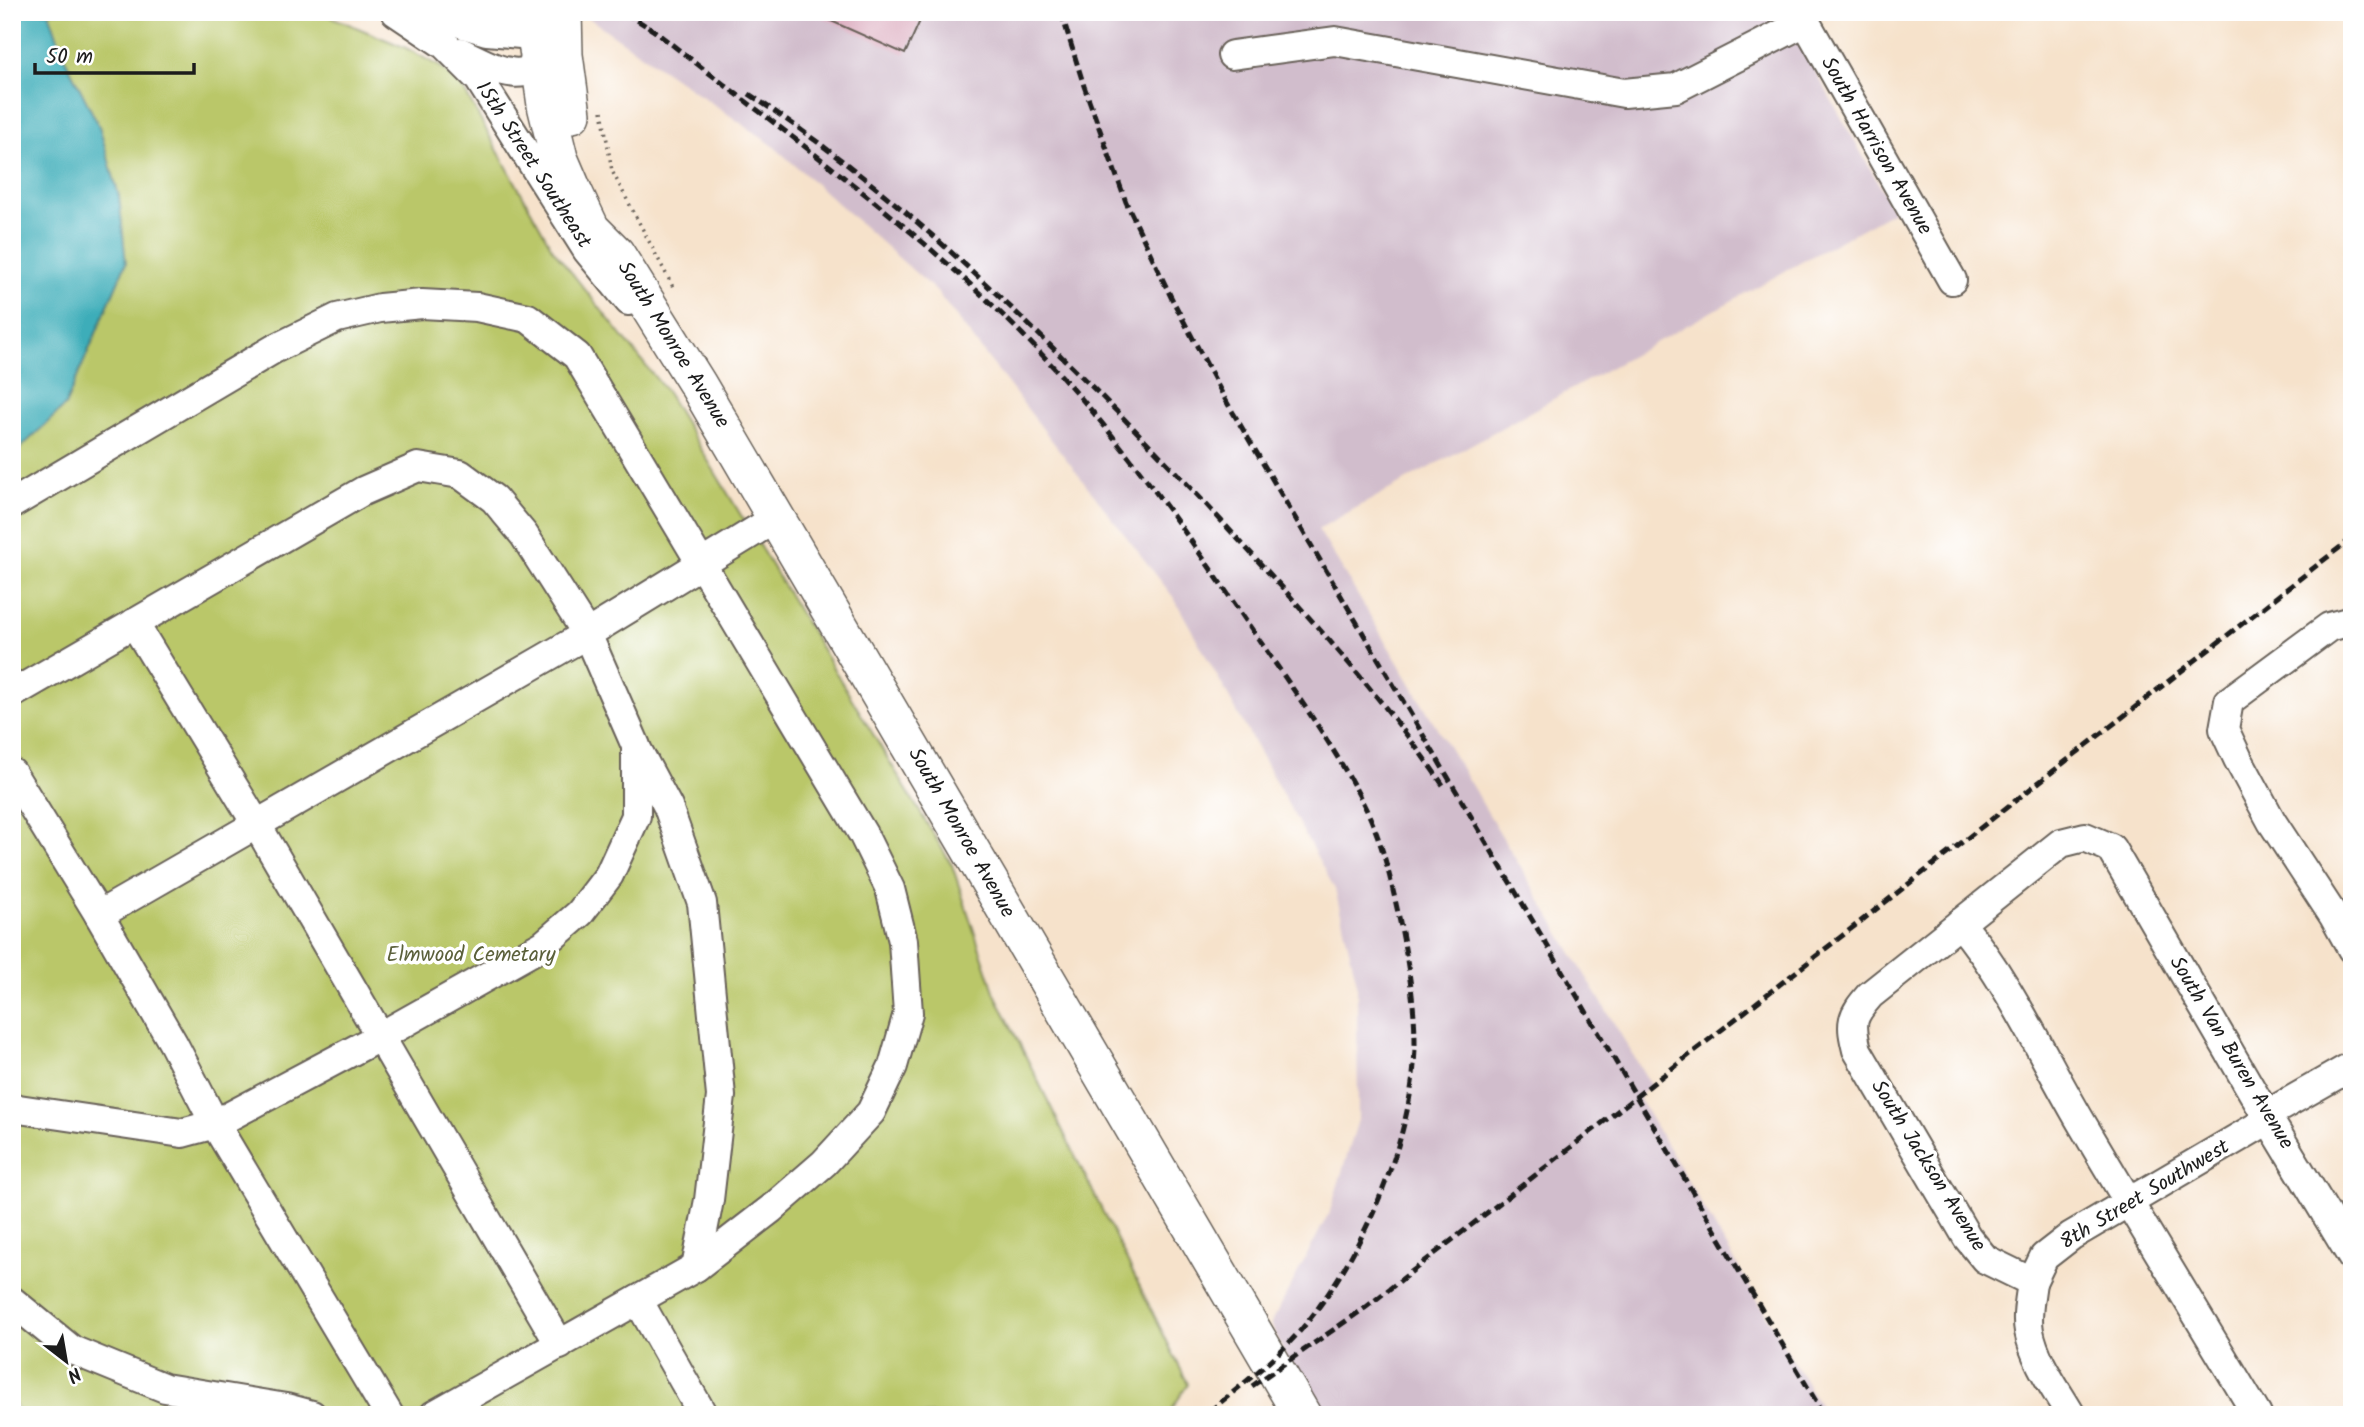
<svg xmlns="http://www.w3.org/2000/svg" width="2364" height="1427" font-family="Kalam,sans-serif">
	<rect width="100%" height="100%" fill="#fff"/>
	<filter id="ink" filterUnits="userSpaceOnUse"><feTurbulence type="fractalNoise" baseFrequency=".0143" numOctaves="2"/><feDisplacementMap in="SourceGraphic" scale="14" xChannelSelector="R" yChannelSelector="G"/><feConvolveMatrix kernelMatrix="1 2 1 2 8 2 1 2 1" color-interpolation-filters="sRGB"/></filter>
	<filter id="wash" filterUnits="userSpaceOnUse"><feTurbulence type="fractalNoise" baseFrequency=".00686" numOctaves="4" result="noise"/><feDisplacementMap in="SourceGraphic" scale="28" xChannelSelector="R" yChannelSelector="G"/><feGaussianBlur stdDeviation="1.57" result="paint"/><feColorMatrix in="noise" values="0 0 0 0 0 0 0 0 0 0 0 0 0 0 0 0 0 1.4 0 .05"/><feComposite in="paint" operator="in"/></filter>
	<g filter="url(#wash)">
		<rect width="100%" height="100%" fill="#f6e2cb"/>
		<path fill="#d1bdcc" d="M580,12H1782L1894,211L1318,529L1651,1085L1638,1096L1825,1415H1316L1296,1380L1271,1324L1330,1211L1358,1120L1357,983L1335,889L1174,598L936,291L771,144Z"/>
		<path fill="#bac769" stroke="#6b7242" stroke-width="2" d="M12,12H320L406,48L441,67L464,90L552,248L666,391L952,865L995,994L1188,1384L1168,1415H21L12,1400Z"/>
		<path fill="#3dadb9" stroke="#2c646a" stroke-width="2" d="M12,12H49L65,59L99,126L119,196L126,263L65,406L12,456Z"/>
		<g id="blocks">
			<path fill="#dbaabe" d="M811,12H924L905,54Z"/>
		</g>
	</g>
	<g filter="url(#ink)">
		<use href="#blocks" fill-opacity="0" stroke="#686159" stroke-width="2"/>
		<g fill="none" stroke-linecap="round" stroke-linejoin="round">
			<g stroke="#686159" stroke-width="32">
				<g id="minor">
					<path d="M396,12L445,45L479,79L587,250L629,301"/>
					<path d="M424,12L487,31L554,37"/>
					<path d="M1800,12L1952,280"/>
					<path d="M460,52C502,72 516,83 559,59"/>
					<path d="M1232,55L1335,41L1624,93L1676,88L1805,22"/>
					<path d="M12,504L274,349L337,318L380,308L422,304L477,307L528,318L577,356L863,834L890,889L903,941L908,1013L893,1066L871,1112L824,1163L771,1209L696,1267L434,1415"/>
					<path d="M2348,622L2329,627L2229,701L2224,729L2238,759L2272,822L2333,915L2352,949"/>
					<path d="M134,623L257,825L560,1345"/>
					<path d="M12,694L363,491L418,467L460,474L494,499L524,535L587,634L636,746V816L609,875L580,913L543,945L379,1037L215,1124L182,1133L12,1108"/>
					<path d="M638,751L668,807L702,903L721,1096L709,1200L696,1267"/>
					<path d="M12,773L99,915L173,1043L215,1124L389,1415"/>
					<path d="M99,915L587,634L776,518"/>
					<path d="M1960,923C2011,984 2044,1060 2084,1127C2141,1224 2200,1319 2257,1415"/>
					<path d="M2266,1115L2352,1066"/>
					<path d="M2032,1282L2044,1257L2071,1236L2270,1119"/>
					<path d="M638,1300L703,1415"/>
					<path d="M12,1301L72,1350L165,1388L286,1408L312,1415"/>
					<path d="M2071,1415C2056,1389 2035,1362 2029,1331C2026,1316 2030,1298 2032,1282L1985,1259L1967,1237L1857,1050C1850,1022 1851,1017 1870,995L2061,843L2085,837L2111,848L2266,1115L2352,1257"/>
				</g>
			</g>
			<g stroke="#686159" stroke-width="40">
				<g id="major">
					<path d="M539,12L536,35L546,105L559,158L574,193L591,229L616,254L698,385L1302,1415"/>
					<path d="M563,12L564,55L572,114"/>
				</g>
			</g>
			<path stroke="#686159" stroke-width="3.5" stroke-dasharray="2 5" stroke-linecap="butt" d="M602,111L612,171L673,287"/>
			<use href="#minor" stroke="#fff" stroke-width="28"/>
			<use href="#major" stroke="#fff" stroke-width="37"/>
			<g stroke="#1c1c1c" stroke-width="5" stroke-dasharray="10 5" stroke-linecap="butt">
				<path d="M624,12L656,32"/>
				<path d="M1061,12L1084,86L1126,202L1171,297L1225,399L1824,1415"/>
				<path d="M648,26C775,125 909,220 1023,335C1112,425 1184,529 1255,634C1294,691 1337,749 1368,813C1384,847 1392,885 1400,922C1408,963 1415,1003 1415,1044C1414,1136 1365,1249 1309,1320C1282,1355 1239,1387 1205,1415"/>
				<path d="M749,94C866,171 969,265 1068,363C1122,416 1175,470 1226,526C1302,609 1379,692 1443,785"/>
				<path d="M1252,1386L1365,1308L2352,538"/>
			</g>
		</g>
	</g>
	<g text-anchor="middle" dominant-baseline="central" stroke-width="7" stroke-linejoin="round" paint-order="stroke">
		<g font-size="21" fill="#1c1c1c" stroke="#fff">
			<text transform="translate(1876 146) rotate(60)">South Harrison Avenue</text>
			<text transform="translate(533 165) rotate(57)">15th Street Southeast</text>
			<text transform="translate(673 345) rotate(58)">South Monroe Avenue</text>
			<text transform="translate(961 833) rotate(60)">South Monroe Avenue</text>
			<text transform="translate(2231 1053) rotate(59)">South Van Buren Avenue</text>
			<text transform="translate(1928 1166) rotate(58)">South Jackson Avenue</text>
			<text transform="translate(2145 1195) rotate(-31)">8th Street Southwest</text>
		</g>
		<g font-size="21" fill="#5b603b" stroke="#fff">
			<text x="471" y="955">Elmwood Cemetary</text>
		</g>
	</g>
	<rect width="2364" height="1427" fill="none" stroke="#fff" stroke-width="42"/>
	<g transform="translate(66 1361) rotate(149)" stroke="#ffffff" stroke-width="5" paint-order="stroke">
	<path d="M0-5L12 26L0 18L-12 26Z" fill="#1c1c1c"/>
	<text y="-10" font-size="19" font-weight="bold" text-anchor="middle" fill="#1c1c1c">N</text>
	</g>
	<path d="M35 63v10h159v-10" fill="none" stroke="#1c1c1c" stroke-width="3.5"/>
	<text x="46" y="63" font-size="21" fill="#1c1c1c" stroke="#ffffff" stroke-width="5" paint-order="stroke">50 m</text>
</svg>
